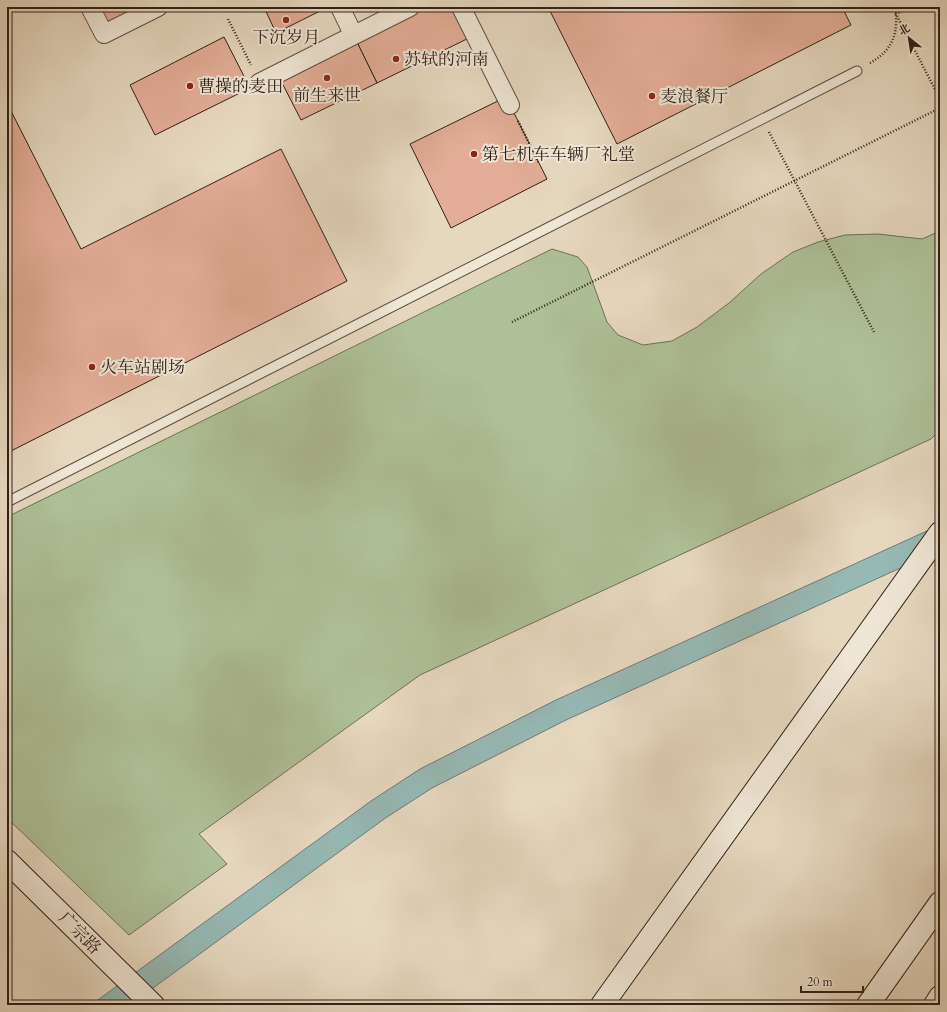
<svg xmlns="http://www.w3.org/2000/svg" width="947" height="1012" font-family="Cardo,'Noto Serif SC',serif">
	<rect width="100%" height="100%" fill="#e6d8bf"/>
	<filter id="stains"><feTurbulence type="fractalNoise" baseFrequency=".005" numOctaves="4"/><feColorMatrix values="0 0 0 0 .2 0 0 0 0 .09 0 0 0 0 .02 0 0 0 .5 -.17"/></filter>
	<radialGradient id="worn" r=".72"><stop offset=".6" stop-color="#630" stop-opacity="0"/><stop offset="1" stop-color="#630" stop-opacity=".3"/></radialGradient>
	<path fill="#aec097" stroke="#6f7058" d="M940,231V430L931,439L420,675L199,834L227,864L129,935L7,818V517L552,249L578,257L587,267L607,322L618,335L643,345L672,341L697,327L729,303L761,274L793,252L818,242L845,235L878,234L922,239Z"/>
	<path fill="#96b9b4" stroke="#6d7c76" d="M940,525V550L566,720L432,788L384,819L130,1005H91L371,801L420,769L556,700Z"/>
	<g fill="#e3ad97" stroke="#302018">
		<path d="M90,7H158L104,34Z"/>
		<path d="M264,7H328L276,33Z"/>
		<path d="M408,7H461L475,35L377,83L353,34Z"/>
		<path d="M548,7H842L851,25L617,144Z"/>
		<path d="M353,34L377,83L301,120L277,73Z"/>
		<path d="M224,37L250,88L155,135L130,85Z"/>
		<path d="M506,97L547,179L451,228L410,144Z"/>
		<path d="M11,111L81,249L281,149L347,281L7,453V113Z"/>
	</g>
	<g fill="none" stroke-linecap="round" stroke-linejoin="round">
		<g stroke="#5e4e42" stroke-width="11">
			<path id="lane" d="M7,502L857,71"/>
		</g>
		<g stroke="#5e4e42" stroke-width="20">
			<g id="street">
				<path d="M90,7L104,34L158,7"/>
				<path d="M340,7L353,34"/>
				<path d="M461,7L510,105"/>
				<path d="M259,83L410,7"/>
			</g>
		</g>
		<g stroke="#302018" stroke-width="24">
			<g id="secondary">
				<path d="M7,861L153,1005"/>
				<path d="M602,1005L940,533"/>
				<path d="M868,1005L940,903"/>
				<path d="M935,1005L940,997"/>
			</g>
		</g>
		<g stroke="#302018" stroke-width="2.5" stroke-dasharray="1 2" stroke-linecap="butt">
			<path d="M910,7L896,14L940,99"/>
			<path d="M228,19L251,65"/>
			<path d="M870,63C893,50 899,33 895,7"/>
			<path d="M518,121L539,163"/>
			<path d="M769,132L874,332"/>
			<path d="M512,322L940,108"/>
		</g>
		<use href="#lane" stroke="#efe6d5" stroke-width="9"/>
		<use href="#street" stroke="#efe6d5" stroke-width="18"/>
		<use href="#secondary" stroke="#efe6d5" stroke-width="22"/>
	</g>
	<g fill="#8f2418" stroke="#efe6d5" stroke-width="1.5">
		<circle cx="286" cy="20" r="4"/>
		<circle cx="396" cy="59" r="4"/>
		<circle cx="327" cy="78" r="4"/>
		<circle cx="190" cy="86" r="4"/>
		<circle cx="652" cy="96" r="4"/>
		<circle cx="474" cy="154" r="4"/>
		<circle cx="92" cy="367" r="4"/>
	</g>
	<g text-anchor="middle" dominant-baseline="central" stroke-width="4" stroke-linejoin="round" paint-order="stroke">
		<g font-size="17" fill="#302018" stroke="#efe6d5" text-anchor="start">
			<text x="286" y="37" text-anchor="middle">下沉岁月</text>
			<text x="404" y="59">苏轼的河南</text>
			<text x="198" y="86">曹操的麦田</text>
			<text x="327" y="95" text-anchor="middle">前生来世</text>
			<text x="660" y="96">麦浪餐厅</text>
			<text x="482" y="154">第七机车车辆厂礼堂</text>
			<text x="100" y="367">火车站剧场</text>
		</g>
		<g font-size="17" fill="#302018" stroke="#efe6d5">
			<text transform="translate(80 933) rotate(45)">广宗路</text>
		</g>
	</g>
	<rect width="947" height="1012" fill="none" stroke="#e6d8bf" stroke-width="24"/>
	<rect x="8" y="8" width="931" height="996" fill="none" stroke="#302018" stroke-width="2"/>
	<rect x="12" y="12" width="923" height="988" fill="none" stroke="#302018"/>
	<g transform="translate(909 38) rotate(330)" stroke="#efe6d5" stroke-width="3" paint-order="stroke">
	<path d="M0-3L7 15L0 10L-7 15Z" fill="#302018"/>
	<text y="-6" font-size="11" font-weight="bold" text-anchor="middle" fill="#302018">北</text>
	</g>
	<path d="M801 986v6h62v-6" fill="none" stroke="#302018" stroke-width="2"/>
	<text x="807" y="986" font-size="12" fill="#302018" stroke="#efe6d5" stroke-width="3" paint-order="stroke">20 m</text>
	<rect width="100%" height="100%" filter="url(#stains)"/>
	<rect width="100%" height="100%" fill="url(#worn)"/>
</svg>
